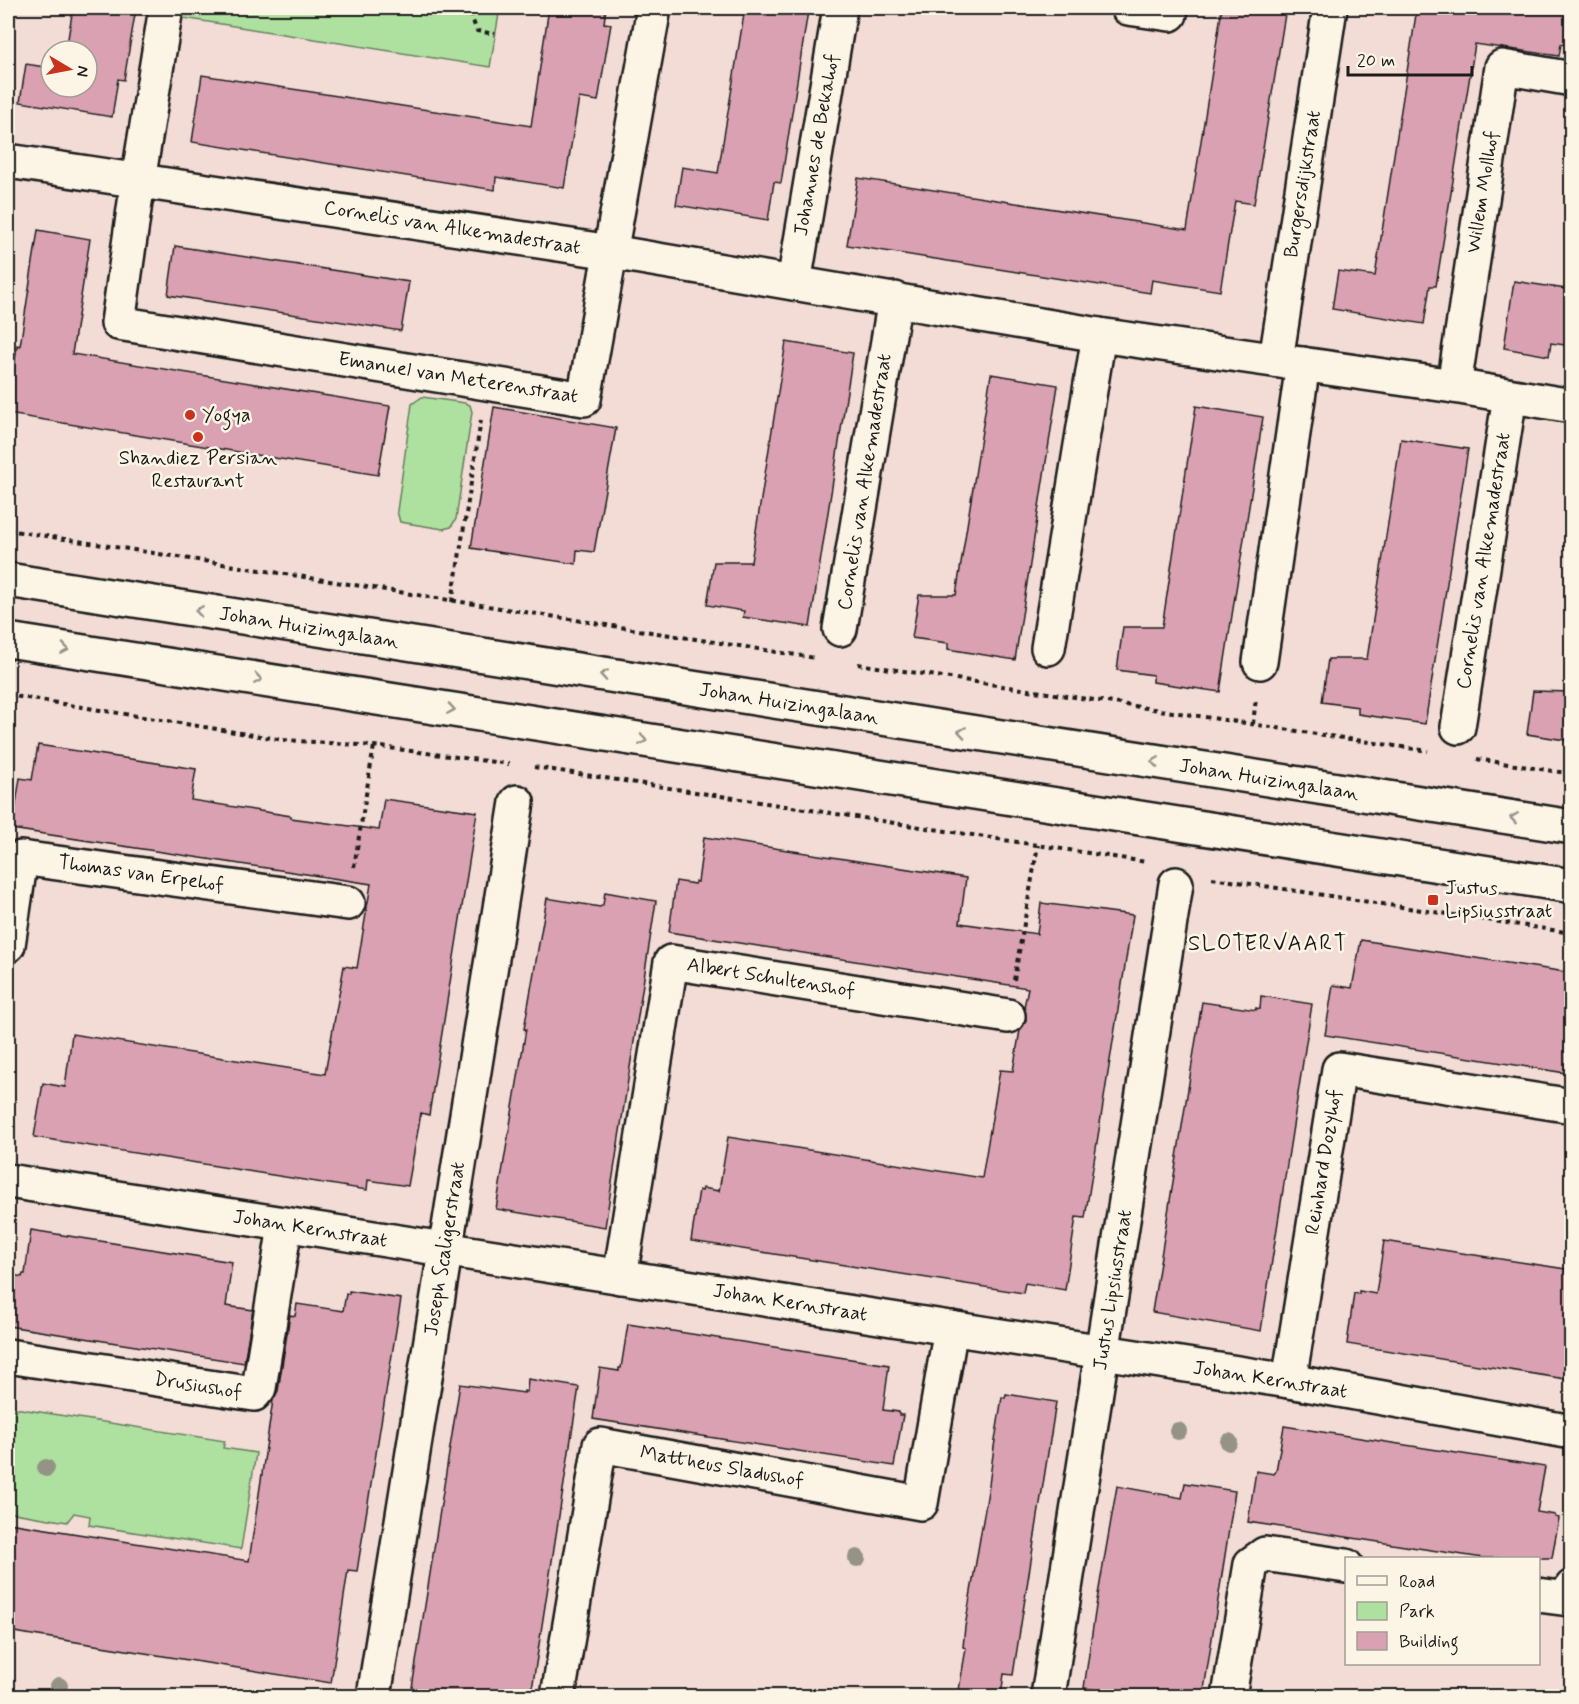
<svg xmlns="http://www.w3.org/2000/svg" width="1579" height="1704" font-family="Mynerve,sans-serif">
	<rect width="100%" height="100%" fill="#f2dcd5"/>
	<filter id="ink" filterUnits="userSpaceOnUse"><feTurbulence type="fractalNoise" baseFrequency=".0167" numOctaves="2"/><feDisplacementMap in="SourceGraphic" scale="12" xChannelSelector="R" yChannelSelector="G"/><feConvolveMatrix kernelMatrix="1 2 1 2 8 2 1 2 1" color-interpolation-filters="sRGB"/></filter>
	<g filter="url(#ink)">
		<g fill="#aee0a0" stroke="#657e5e" stroke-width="1.5">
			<path d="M179,8H500L490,67L177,17Z"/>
			<path d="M422,397L465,403L470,405L472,412L456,519L451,527L443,529L400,522L397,511L412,404Z"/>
			<path d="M8,1407L225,1441L223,1448L256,1453L241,1549L89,1525L90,1516L74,1513L67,1522L8,1512Z"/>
		</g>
		<g fill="#d9a1b1" stroke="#1c1c1c" stroke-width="1.5">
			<path d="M73,8H136L124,80L118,79L112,117L20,102L26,64L51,68V87H87V51H66Z"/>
			<path d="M549,8H606L604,23L611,24L598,101L579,98L564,188L496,177L495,190L192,142L202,75L531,126Z"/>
			<path d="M745,8H788L808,11L781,183L774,182L768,220L676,205L682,167L718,173Z"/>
			<path d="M1222,8H1286L1254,204L1235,201L1220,291L1152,280L1150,293L847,245L858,178L1187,230Z"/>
			<path d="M1417,8H1572V46L1561,44L1559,56L1475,44L1436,286H1430L1424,324L1332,309L1338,271L1375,276Z"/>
			<path d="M38,230L90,239L72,354L390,406L378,475L8,414L17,345L20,346Z"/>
			<path d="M175,246L409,282L401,331L168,295Z"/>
			<path d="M1514,281L1572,290V346L1551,343L1549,356L1504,348Z"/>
			<path d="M786,342L853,353L810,627L743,617L744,611L707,605L714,562H751Z"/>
			<path d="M991,374L1058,385L1015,660L948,649V643L912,638L919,595H956Z"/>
			<path d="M1196,406L1263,417L1220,692L1153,682V675L1117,670L1123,627H1162Z"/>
			<path d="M494,407L616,428L594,552L577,550L576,564L471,548Z"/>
			<path d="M1401,439L1468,449L1425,724L1358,714V707L1322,702L1328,659H1367Z"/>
			<path d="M1533,691L1572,692V741L1527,734Z"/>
			<path d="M38,745L196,769L191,800L291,816V818L379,830L384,799L477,812L429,1115L421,1113L408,1186L368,1180L367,1190L34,1137L43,1083L65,1087L72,1034L325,1074L344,966L357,968L371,884L12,829L20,778L32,780Z"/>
			<path d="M704,837L966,878L960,923L1037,934L1041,903L1133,915L1085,1218L1076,1217L1065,1290L1025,1283L1023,1293L691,1241L699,1190L702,1191L703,1188L719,1191L728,1137L982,1178L1000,1070L1013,1071L1020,1030L1026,1020L1024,1007L1028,988L669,932L676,881L695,884V881L698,882Z"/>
			<path d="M605,892L656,901L605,1227L496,1209L526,1029H524L547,898L600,907L603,905Z"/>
			<path d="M1361,940L1572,973V1074L1325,1035L1333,985L1352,988Z"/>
			<path d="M1261,996L1312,1004L1261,1331L1152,1312L1202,1002L1256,1010V1008L1260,1009Z"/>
			<path d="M31,1230L232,1262L226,1306L253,1310L244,1363L8,1326V1274L22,1277L23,1274H25Z"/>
			<path d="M1384,1241L1572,1270V1380L1347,1344L1354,1293L1359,1294V1291L1376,1294Z"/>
			<path d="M349,1291L401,1299L357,1571L348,1570L331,1683L8,1631V1523L249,1561L273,1400L278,1391L290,1315L295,1316L297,1304L343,1311L346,1294H349Z"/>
			<path d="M628,1324L889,1365L883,1410L899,1412V1415H903L894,1466L593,1419L600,1368L619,1371V1368H621Z"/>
			<path d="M528,1379L579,1387L531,1696H429L411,1694L460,1384L524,1393V1391L527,1392Z"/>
			<path d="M1006,1394L1056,1402L1018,1643L1013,1675L1004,1674L1001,1696H958L966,1648L963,1647L965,1627L989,1485L994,1447L1002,1397L1005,1398Z"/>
			<path d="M1284,1426L1545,1467L1537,1512L1555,1515V1517L1559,1518L1552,1558H1483L1248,1522L1256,1471L1274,1474L1276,1471Z"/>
			<path d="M1185,1483L1235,1491L1203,1696H1139L1084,1688L1096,1606L1117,1486L1182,1498Z"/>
		</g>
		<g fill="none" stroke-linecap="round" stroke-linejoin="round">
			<g stroke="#1c1c1c" stroke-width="38">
				<g id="street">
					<path d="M166,8L138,181L118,323L584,399L654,8"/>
					<path d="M1128,8L1170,14L1171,8"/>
					<path d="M8,161L611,252L1099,335L1454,386L1572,406"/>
					<path d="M794,283L840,8"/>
					<path d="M1276,360L1330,8"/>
					<path d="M1454,386L1502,67L1572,79"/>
					<path d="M840,629L895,299"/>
					<path d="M1048,648L1099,335"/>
					<path d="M1260,662L1303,364"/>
					<path d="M1458,727L1510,396"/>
					<path d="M8,945L21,858L348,903"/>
					<path d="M8,1181L1289,1381L1572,1432"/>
					<path d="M620,1277L671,962L1008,1016"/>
					<path d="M8,1356L254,1394L259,1388L285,1226"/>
					<path d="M1289,1381L1339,1069L1572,1106"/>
					<path d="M1538,1595L1569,1599L1572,1587"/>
					<path d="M374,1696L517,802"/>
					<path d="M558,1696L600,1445L921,1503L951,1328"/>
					<path d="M1048,1696L1176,884"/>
					<path d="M1229,1696L1251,1564L1265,1554L1346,1566"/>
				</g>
			</g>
			<g stroke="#1c1c1c" stroke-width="38">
				<g id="secondary">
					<path d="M8,580L1572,827"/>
					<path d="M8,640L1572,886"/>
				</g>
			</g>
			<g stroke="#1c1c1c" stroke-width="4" stroke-dasharray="4.5 4.5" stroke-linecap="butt">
				<path d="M462,8L471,16L477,31L495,34"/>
				<path d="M8,530L815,658"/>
				<path d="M452,602L481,420"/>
				<path d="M858,664L1428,751"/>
				<path d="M8,695L284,740L374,746L509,764"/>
				<path d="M1253,724L1256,698"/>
				<path d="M1477,759L1572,774"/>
				<path d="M534,767L1146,862"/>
				<path d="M354,867L374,746"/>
				<path d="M1212,878L1572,933"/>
				<path d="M1014,980L1038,845"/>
			</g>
			<use href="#street" stroke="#fcf5e5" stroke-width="33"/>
			<use href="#secondary" stroke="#fcf5e5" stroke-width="33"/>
		</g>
		<g fill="#949385">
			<circle cx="1178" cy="1431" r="9"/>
			<circle cx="1229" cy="1442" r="9"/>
			<circle cx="46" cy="1468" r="9"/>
			<circle cx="857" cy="1558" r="9"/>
			<circle cx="59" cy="1686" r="9"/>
		</g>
		<defs><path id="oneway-chevron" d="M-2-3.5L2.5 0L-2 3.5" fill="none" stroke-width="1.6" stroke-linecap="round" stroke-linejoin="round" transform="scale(1.5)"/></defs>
		<g stroke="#97938b">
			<use href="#oneway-chevron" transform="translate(199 611) rotate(-171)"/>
			<use href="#oneway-chevron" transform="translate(65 649) rotate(9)"/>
			<use href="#oneway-chevron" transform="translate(604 675) rotate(-171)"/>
			<use href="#oneway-chevron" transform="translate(258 679) rotate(9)"/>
			<use href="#oneway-chevron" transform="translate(451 709) rotate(9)"/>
			<use href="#oneway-chevron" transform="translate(962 732) rotate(-171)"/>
			<use href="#oneway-chevron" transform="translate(643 740) rotate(9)"/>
			<use href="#oneway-chevron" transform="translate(1155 762) rotate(-171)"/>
			<use href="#oneway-chevron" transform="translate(1514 818) rotate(-171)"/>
		</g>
	</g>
	<g fill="#c8321e" stroke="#fcf5e5" stroke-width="2">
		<circle cx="190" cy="415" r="6"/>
		<circle cx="198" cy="437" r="6"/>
		<rect x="1427" y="894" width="12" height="12" rx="3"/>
	</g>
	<g text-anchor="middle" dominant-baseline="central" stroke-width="5" stroke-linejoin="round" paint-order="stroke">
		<g font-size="20" fill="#1c1c1c" stroke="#fcf5e5">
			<text transform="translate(817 145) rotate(-80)">Johannes de Bekahof</text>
			<text transform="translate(1303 184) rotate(-81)">Burgersdijkstraat</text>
			<text transform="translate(1483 192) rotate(-81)">Willem Mollhof</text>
			<text transform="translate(452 228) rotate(9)">Cornelis van Alkemadestraat</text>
			<text transform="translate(458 378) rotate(9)">Emanuel van Meterenstraat</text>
			<text transform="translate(865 482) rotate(-81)">Cornelis van Alkemadestraat</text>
			<text transform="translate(1484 561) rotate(-81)">Cornelis van Alkemadestraat</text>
			<text transform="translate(309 628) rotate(9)">Johan Huizingalaan</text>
			<text transform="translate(789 704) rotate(9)">Johan Huizingalaan</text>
			<text transform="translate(1269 780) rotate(9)">Johan Huizingalaan</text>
			<text transform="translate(141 874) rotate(8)">Thomas van Erpehof</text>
			<text transform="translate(771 978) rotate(9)">Albert Schultenshof</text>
			<text transform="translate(1324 1162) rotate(-81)">Reinhard Dozyhof</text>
			<text transform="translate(310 1229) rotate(9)">Johan Kernstraat</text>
			<text transform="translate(445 1249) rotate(-81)">Joseph Scaligerstraat</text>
			<text transform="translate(1113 1290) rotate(-81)">Justus Lipsiusstraat</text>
			<text transform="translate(790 1303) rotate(9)">Johan Kernstraat</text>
			<text transform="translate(1270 1380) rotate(9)">Johan Kernstraat</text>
			<text transform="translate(198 1386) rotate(9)">Drusiushof</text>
			<text transform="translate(722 1467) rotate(10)">Mattheus Sladushof</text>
		</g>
		<g font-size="20" fill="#1c1c1c" stroke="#fcf5e5" text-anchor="start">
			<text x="202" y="415">Yogya</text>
			<text x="198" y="458" text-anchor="middle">Shandiez Persian<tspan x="198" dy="23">Restaurant</tspan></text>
			<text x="1445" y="888">Justus<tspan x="1445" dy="23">Lipsiusstraat</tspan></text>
		</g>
		<g font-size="22" letter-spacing="1.5" fill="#1c1c1c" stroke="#fcf5e5">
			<text x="1268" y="944">SLOTERVAART</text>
		</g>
	</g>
	<rect width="1579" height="1704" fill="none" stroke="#fcf5e5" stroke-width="30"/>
	<rect x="15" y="15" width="1549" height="1674" fill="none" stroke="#1c1c1c" stroke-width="2" filter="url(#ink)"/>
	<rect x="1345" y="1557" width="195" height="108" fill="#fcf5e5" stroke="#a29e95" stroke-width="1.5"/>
	<rect x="1357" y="1576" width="30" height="9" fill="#fcf5e5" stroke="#a29e95" stroke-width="1.5"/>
	<text x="1399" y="1587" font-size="18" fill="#1c1c1c">Road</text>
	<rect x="1357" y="1602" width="30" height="18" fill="#aee0a0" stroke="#a29e95" stroke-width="1.5"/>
	<text x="1399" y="1617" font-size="18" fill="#1c1c1c">Park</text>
	<rect x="1357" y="1632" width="30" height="18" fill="#d9a1b1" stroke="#a29e95" stroke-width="1.5"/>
	<text x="1399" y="1647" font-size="18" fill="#1c1c1c">Building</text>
	<g transform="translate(69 69) rotate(100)"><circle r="28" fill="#fcf5e5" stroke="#a29e95" stroke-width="1.5"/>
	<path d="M0-4.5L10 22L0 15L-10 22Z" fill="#c8321e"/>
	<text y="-9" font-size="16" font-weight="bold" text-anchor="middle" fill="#1c1c1c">N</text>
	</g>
	<path d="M1348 66v9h124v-9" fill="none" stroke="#1c1c1c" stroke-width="3"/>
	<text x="1357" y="66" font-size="18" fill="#1c1c1c" stroke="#fcf5e5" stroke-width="4.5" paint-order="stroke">20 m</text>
</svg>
